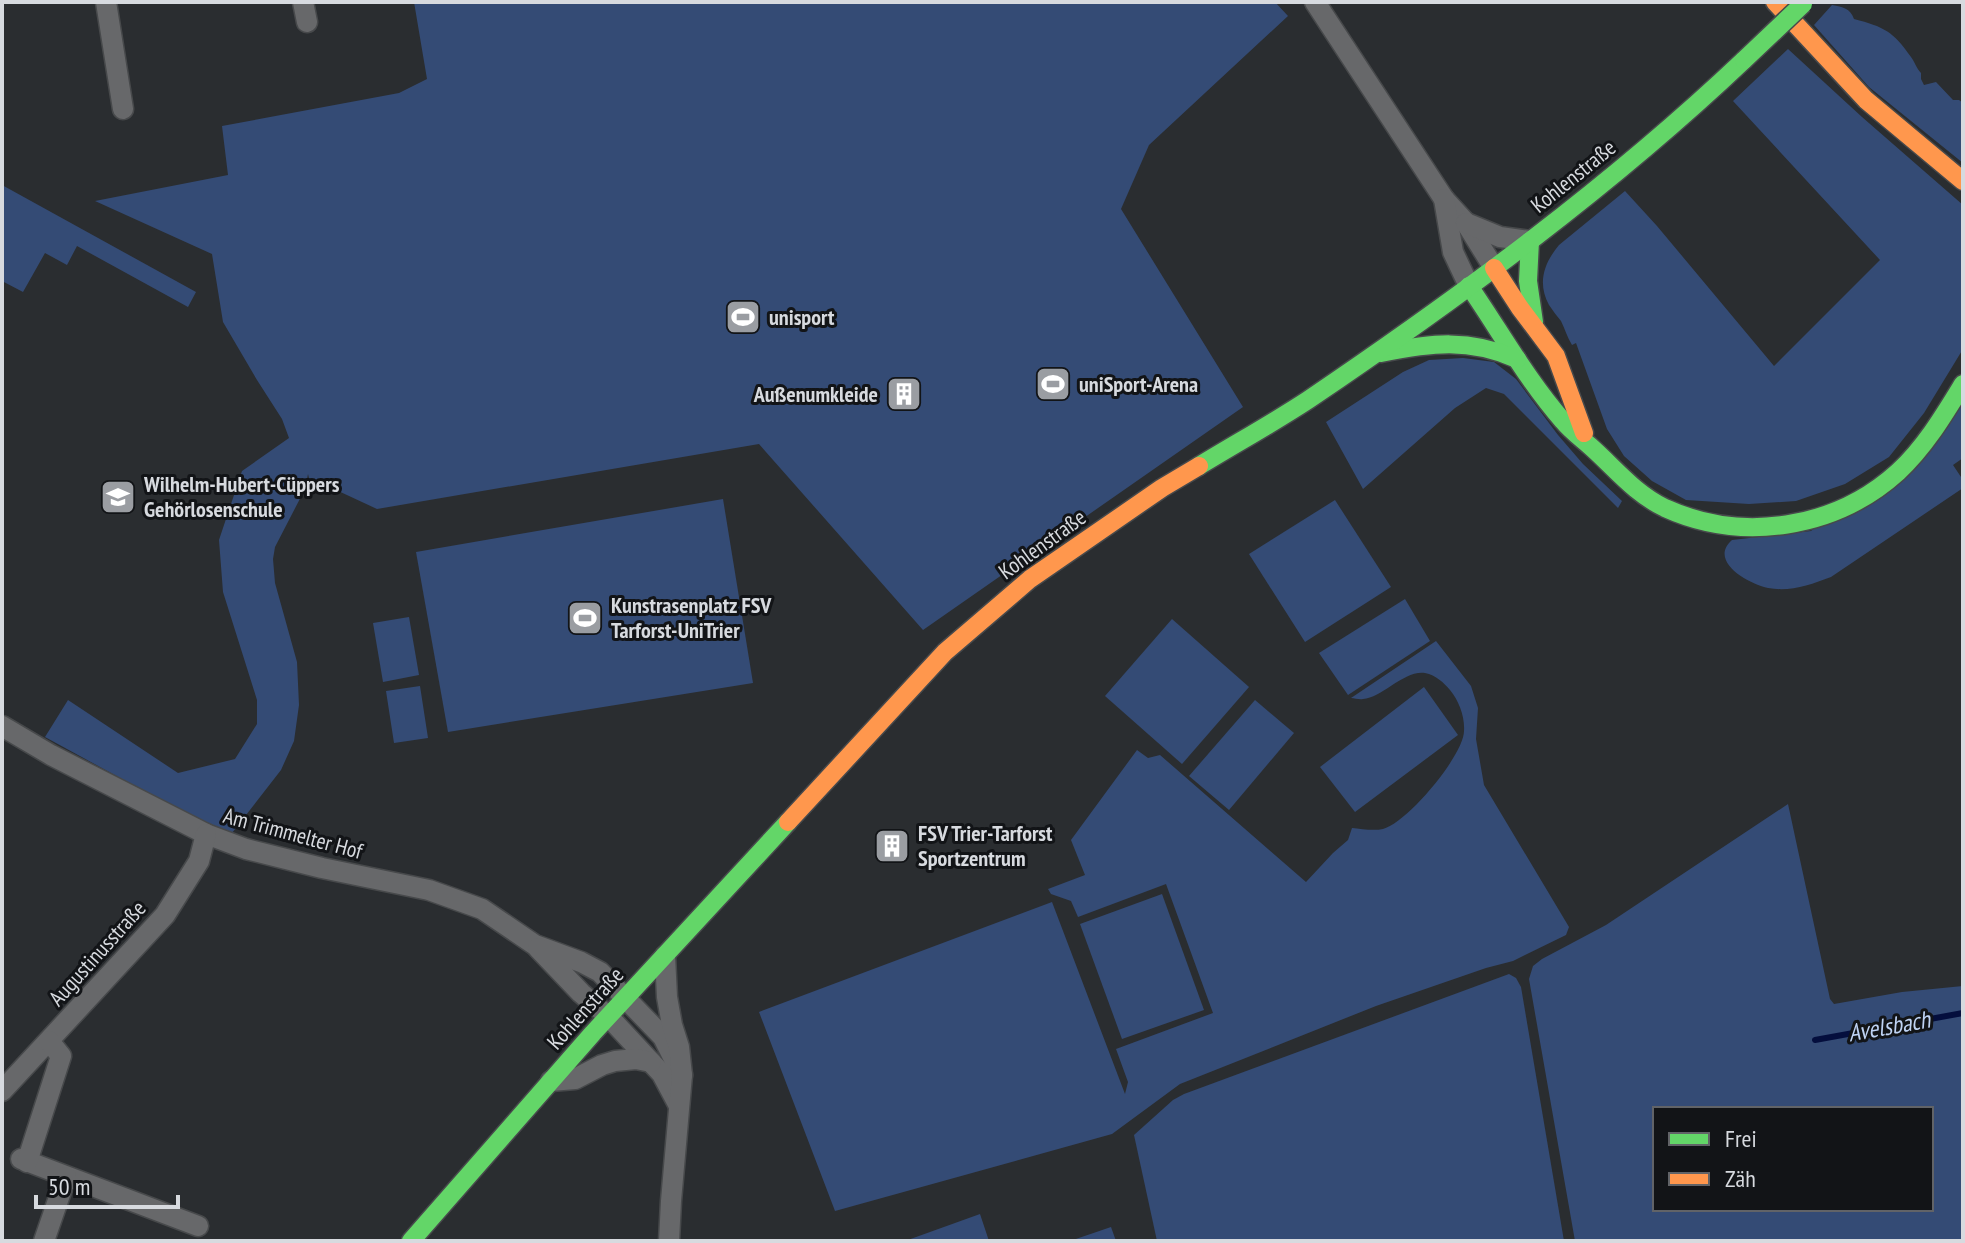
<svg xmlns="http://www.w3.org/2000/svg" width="1965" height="1243" font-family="'PT Sans Narrow',sans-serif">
	<rect width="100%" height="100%" fill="#2a2d30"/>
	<g fill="#344b75" fill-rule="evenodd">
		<path d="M414,2H1275L1288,16L1149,145L1121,209L1243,407L923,630L759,444L377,509L334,489L322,491L310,482L308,474L305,489L275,547L273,559L275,583L297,662L299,705L294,741L281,770L232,833L188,815L45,737L68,700L178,773L235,759L257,724V700L223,592L219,540L242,471L289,438L282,419L257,380L223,322L212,254L95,201L228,175L222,126L399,93L427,79Z"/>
		<path d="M1832,5C1843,7 1850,8 1854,19C1884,27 1893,31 1911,57C1915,62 1916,68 1921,73V79L1924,85L1936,82L1953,100H1959L1963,103V163L1869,87L1814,25Z"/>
		<path d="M1788,49L1862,117L1963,205V349L1924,413L1889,457L1845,484L1796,501L1749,504L1686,500L1652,481L1624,456L1607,429L1576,343L1572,345C1567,337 1565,329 1561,321C1557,316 1553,311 1549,305C1537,283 1544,263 1559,245L1625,191L1657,226L1774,366L1880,260L1733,101Z"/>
		<path d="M2,185L196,292L188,307L77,246L67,265L45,253L23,292L2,281Z"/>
		<path d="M1463,358L1494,362L1516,379L1558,435L1583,464L1622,501L1618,508L1504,394L1486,388L1455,408L1363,489L1326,422L1403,372L1429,360Z"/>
		<path d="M1963,405V458L1953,465L1963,480V488L1831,577C1810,585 1790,592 1768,588C1748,584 1708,561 1732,540L1811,531Z"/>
		<path d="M723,499L753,683L448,732L416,552Z"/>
		<path d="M1335,500L1391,587L1305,642L1249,554Z"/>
		<path d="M1405,599L1430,641L1348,695L1319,653Z"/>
		<path d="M409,617L419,675L383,682L373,623Z"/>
		<path d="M1172,619L1249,687L1182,764L1105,696Z"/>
		<path d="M1436,641L1471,686L1478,708L1476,739L1484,785L1569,927L1566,935L1513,961L1486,968L1376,1006L1180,1084L1112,1134L835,1211L759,1012L1052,902L1125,1094L1128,1082L1116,1049L1213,1013L1166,884L1078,917L1071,901L1051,894L1048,889L1085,875L1071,840L1137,750L1148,758L1160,755L1306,882L1333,853L1348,840L1352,828C1361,829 1374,831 1383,829C1407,823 1464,755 1464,731C1465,717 1459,701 1450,690C1444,683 1436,675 1425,673C1404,670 1382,698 1363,699C1359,700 1355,698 1351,698Z"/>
		<path d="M420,686L428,738L394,743L386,691Z"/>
		<path d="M1424,687L1458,735L1355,812L1320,767Z"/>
		<path d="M1255,700L1294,733L1229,810L1189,776Z"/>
		<path d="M1788,804L1830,999L1834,1004L1902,992L1963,986V1241H1575L1529,979L1533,966L1542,959L1606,925ZM1655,1109H1931V1209H1655Z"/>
		<path d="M1162,894L1204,1010L1122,1039L1080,924Z"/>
		<path d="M1509,974L1516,978L1521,987L1564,1241H1157L1134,1135L1173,1100L1184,1094Z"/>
		<path d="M980,1214L989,1241H905Z"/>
		<path d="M1111,1227L1116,1241H1070Z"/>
	</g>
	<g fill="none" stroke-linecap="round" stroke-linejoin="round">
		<path stroke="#040e3d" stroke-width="6" d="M1815,1040L1963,1013"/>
		<g stroke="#47494b" stroke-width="23">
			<g id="street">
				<path d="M106,2L123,109"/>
				<path d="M303,2L307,22"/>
				<path d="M1315,2L1444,199L1466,223L1494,268"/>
				<path d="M1444,199L1453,252L1469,286"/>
				<path d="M1466,223L1500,237L1530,241"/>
				<path d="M2,726L51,755L206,834L246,849L322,868L429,890L482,909L535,945L581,962L600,972L663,1037L682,1075"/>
				<path d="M538,948L581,993L608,1016L662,1074L678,1104"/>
				<path d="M665,956L667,997L672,1025L679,1047L682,1075L671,1201L669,1241"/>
				<path d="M551,1081L575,1079L602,1065L615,1061L636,1059L651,1062"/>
				<path d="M2,1091L165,915L199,861L206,834"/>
				<path d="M21,1159L198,1226"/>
				<path d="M27,1162L61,1056L49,1041"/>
				<path d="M44,1241L66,1177"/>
			</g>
		</g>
		<g stroke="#47494b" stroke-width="21">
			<g id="fast">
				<path d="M1530,241L1528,281L1534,322"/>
				<path d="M1469,286C1500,331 1527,380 1563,421C1571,431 1581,438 1590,446C1615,468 1634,493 1665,508C1742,543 1835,529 1898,472C1925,447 1944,415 1963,384"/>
				<path d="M1381,353C1431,343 1469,338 1517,359"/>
				<path d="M1199,466C1235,444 1273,423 1308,400C1460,297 1611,186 1744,60"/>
				<path d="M411,1241L593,1033L788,822"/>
			</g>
		</g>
		<g stroke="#47494b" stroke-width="21">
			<g id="slow">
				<path d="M1775,2L1866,100L1963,181"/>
				<path d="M1494,268L1520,308L1556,356L1584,433"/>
				<path d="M788,822L945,652L1030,579L1162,488L1199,466"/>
			</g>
		</g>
		<use href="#street" stroke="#67686a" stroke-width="20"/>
		<use href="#fast" stroke="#63d668" stroke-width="18"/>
		<use href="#slow" stroke="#ff974d" stroke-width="18"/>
		<g stroke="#47494b" stroke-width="21" stroke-linecap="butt">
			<path id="fast-bridge" d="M1744,60L1803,4"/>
		</g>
		<use href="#fast-bridge" stroke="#63d668" stroke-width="18"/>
	</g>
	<defs>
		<g id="stadium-square" transform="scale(1.8)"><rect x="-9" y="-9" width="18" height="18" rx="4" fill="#9a9da2" stroke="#121417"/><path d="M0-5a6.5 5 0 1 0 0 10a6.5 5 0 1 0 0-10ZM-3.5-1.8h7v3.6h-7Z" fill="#fff"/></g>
		<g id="building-square" transform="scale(1.8)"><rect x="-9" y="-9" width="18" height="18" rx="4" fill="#9a9da2" stroke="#121417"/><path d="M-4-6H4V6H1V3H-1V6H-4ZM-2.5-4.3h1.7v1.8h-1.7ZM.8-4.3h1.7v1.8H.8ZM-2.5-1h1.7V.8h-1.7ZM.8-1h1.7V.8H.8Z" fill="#fff"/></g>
		<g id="school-square" transform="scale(1.8)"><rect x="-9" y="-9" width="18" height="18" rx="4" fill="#9a9da2" stroke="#121417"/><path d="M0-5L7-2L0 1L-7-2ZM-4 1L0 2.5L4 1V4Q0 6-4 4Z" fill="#fff"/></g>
	</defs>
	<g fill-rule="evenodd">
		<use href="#stadium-square" x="743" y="317"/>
		<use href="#stadium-square" x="1053" y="384"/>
		<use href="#building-square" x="904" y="394"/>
		<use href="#school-square" x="118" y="497"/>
		<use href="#stadium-square" x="585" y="618"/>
		<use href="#building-square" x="892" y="846"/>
	</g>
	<g text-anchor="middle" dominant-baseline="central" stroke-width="6" stroke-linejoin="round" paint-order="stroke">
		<g font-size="22" fill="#d7dadf" stroke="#121417">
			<text transform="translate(1573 176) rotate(-39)">Kohlenstraße</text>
			<text transform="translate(1042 544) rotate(-36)">Kohlenstraße</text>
			<text transform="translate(293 833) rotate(15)">Am Trimmelter Hof</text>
			<text transform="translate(97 953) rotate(-48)">Augustinusstraße</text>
			<text transform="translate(585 1008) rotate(-48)">Kohlenstraße</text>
		</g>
		<g font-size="22" font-weight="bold" fill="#d7dadf" stroke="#121417" text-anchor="start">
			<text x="769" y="317">unisport</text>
			<text x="1079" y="384">uniSport-Arena</text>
			<text x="878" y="394" text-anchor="end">Außenumkleide</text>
			<text x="144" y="484">Wilhelm-Hubert-Cüppers<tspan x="144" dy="25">Gehörlosenschule</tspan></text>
			<text x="611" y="605">Kunstrasenplatz FSV<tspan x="611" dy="25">Tarforst-UniTrier</tspan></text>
			<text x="918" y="833">FSV Trier-Tarforst<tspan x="918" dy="25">Sportzentrum</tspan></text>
		</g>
		<g font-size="24" font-style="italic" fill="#bfd3f4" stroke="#121417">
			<text transform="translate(1889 1026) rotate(-10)">Avelsbach</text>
		</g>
	</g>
	<rect width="1965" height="1243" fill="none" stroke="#d7dadf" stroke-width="8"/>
	<rect x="1653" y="1107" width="280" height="104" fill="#121417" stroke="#616367" stroke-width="2"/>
	<rect x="1669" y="1133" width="40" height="12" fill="#63d668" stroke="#616367" stroke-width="2"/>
	<text x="1725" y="1147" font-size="24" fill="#d7dadf">Frei</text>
	<rect x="1669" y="1173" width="40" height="12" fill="#ff974d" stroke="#616367" stroke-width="2"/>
	<text x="1725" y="1187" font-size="24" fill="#d7dadf">Zäh</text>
	<path d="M36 1195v12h142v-12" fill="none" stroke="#d7dadf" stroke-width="4"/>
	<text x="48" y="1195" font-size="24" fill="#d7dadf" stroke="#121417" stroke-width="6" paint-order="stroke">50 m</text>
</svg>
